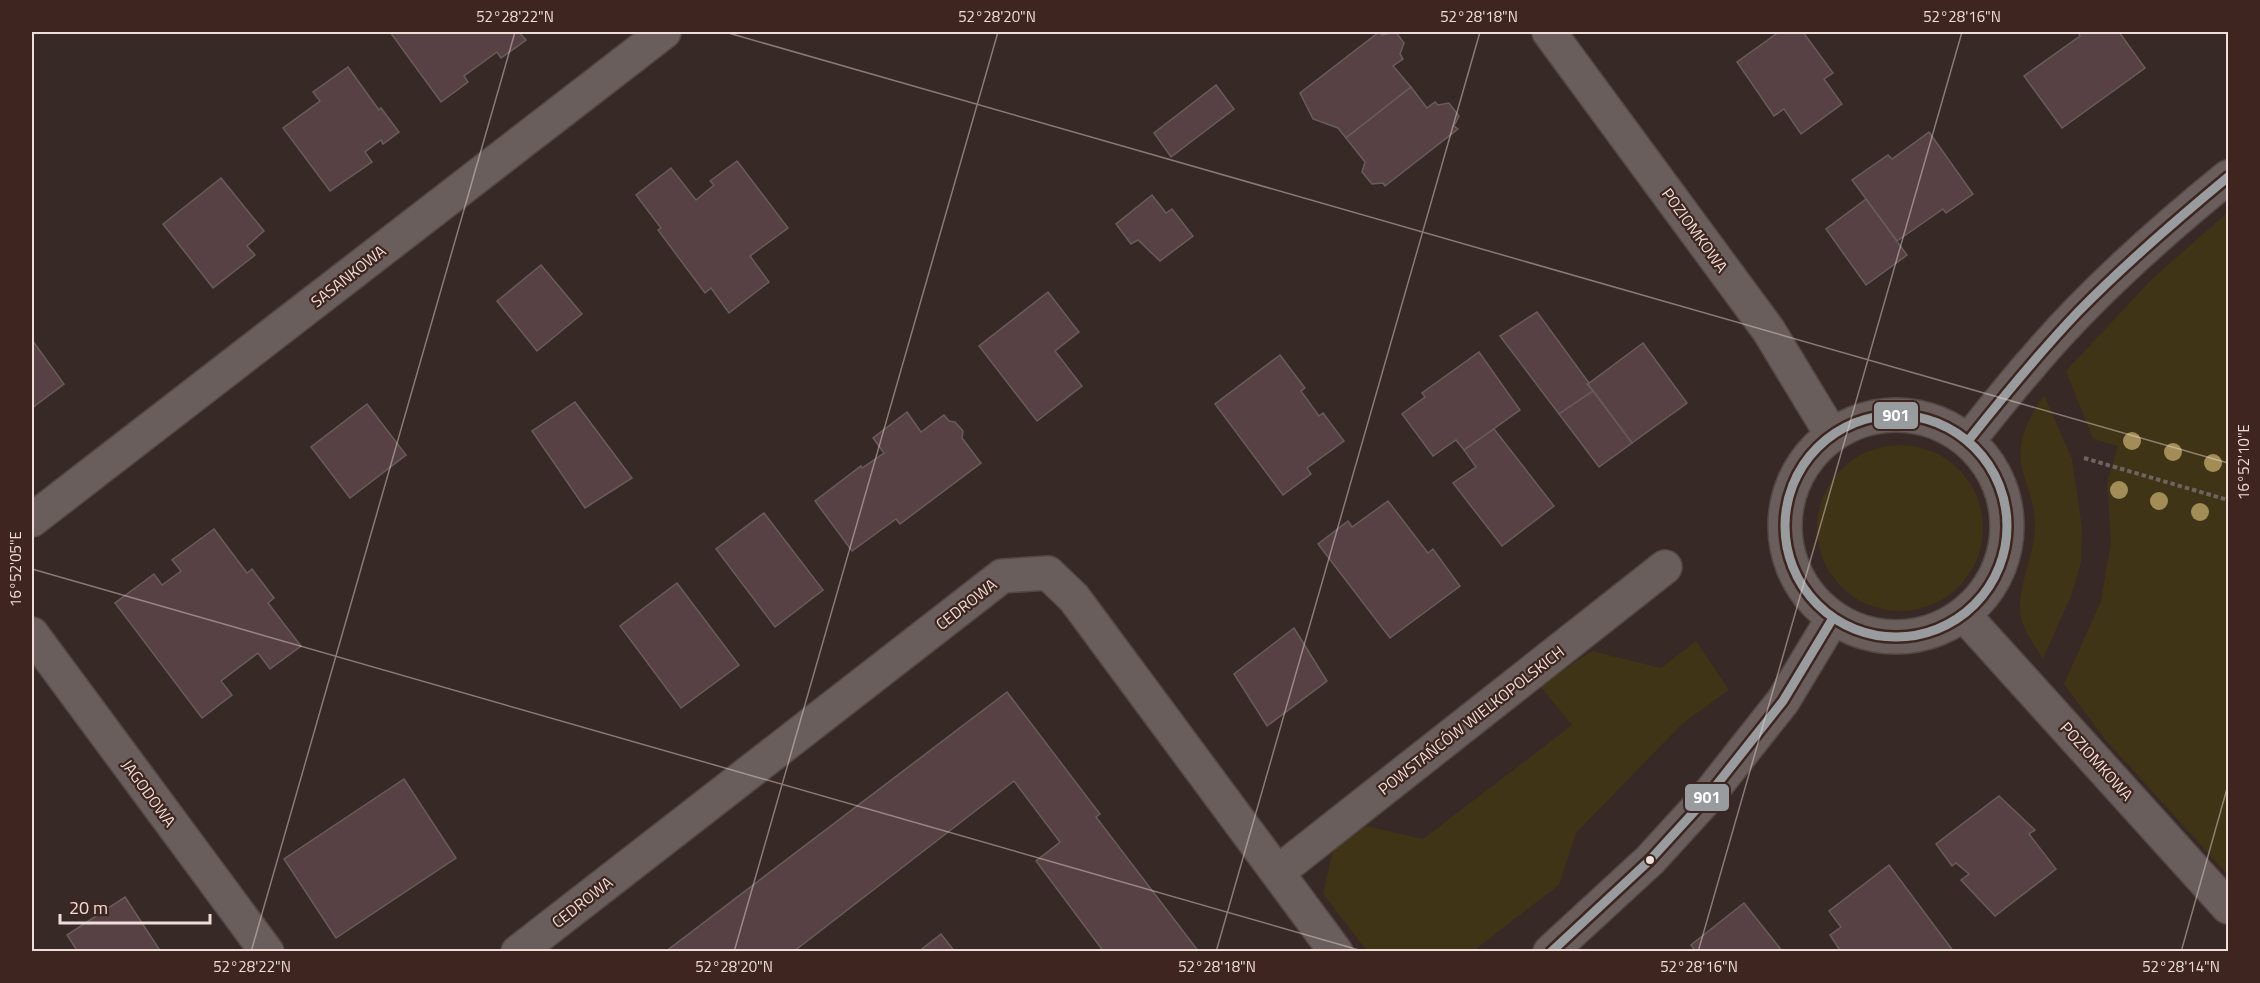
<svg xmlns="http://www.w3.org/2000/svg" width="2260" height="983" font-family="'Titillium Web',sans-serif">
	<rect width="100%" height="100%" fill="#372926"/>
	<g fill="#3f3416">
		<path d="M2228,212V875L2104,738L2064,684L2101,601L2111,542L2107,482L2118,446L2093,439L2066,371L2152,279Z"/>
		<path d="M2044,395L2072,459L2082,527L2081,563L2071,596L2043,659C2035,646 2025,633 2021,618C2015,589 2036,555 2035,522C2034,504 2027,487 2022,469C2015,442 2030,416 2044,395Z"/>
		<circle cx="1900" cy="528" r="83"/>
		<path d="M1696,641L1729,690L1683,723L1576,833L1559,885L1473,951H1367L1323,894L1333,850L1366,826L1423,839L1572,725L1540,686L1592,651L1661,668Z"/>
	</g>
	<g fill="#584144" stroke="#685c5b" stroke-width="1.5">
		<path d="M390,32H519L526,40L501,58L497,52L464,76L468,82L441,102Z"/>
		<path d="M1379,32L1382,35L1396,32L1404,43L1400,54L1403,59L1393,66L1411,87L1346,138L1338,128L1313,119L1300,93Z"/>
		<path d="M1779,32H1803L1833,73L1824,79L1842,104L1801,134L1784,109L1774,116L1737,62Z"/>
		<path d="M2078,32H2119L2145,68L2062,128L2024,76L2080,36Z"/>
		<path d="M348,67L379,110L381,108L399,132L383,144L381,140L365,152L372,162L330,191L283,128L320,101L313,92Z"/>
		<path d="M1216,85L1234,109L1171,157L1154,133Z"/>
		<path d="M1411,87L1427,108L1435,102L1438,105L1449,103L1459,116L1454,126L1458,129L1385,186L1383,183L1372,184L1362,172L1365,162L1346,138Z"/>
		<path d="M1929,132L1973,194L1946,213L1943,209L1897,241L1852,180L1888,155L1892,159Z"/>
		<path d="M737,161L788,228L750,256L769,282L729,313L711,288L705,293L658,230L661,228L636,195L671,168L696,200L714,185L710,181Z"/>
		<path d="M221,178L264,231L247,246L255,255L213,288L163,224Z"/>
		<path d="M1152,195L1166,213L1172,209L1193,236L1160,261L1138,240L1131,244L1116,224Z"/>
		<path d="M1866,199L1907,255L1866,285L1826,229Z"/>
		<path d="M541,265L582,314L537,351L497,301Z"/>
		<path d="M1048,292L1079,332L1055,351L1082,386L1037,421L979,346Z"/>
		<path d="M1537,312L1589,383L1587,384L1593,391L1559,414L1500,336Z"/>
		<path d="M32,340L64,384L32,408Z"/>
		<path d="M1643,343L1687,403L1632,443L1588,384Z"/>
		<path d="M1479,352L1520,410L1464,450L1456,440L1433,456L1402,414L1425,397L1422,393Z"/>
		<path d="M1280,355L1305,388L1301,391L1319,416L1323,413L1344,441L1307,468L1311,474L1283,495L1215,404Z"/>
		<path d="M1593,391L1632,443L1599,467L1559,414Z"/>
		<path d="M575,402L632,478L585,508L532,431Z"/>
		<path d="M367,404L406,455L350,498L311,447Z"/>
		<path d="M907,412L921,432L944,415L949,421L955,422L963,431L962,438L981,463L900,524L896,519L852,551L815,501L861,466L862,468L884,453L873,438Z"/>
		<path d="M1494,429L1554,506L1502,546L1453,483L1476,467L1464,450Z"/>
		<path d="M1388,501L1428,553L1433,549L1460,586L1390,638L1318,544L1348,521L1352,527Z"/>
		<path d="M764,513L823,590L775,627L716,549Z"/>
		<path d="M214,529L247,573L252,569L274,598L268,603L301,646L270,669L258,653L221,681L232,695L202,718L115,603L154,574L162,585L181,571L172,560Z"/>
		<path d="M677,583L739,665L681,708L620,626Z"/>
		<path d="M1294,628L1327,681L1267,726L1234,674Z"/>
		<path d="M1007,692L1100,814L1096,817L1199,952H1104L1036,861L1060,842L1014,781L793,952H665Z"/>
		<path d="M404,779L456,858L336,938L284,859Z"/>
		<path d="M1999,796L2035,830L2029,834L2056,869L1995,916L1961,880L1969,874L1956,863L1952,866L1936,844Z"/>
		<path d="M1889,865L1954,952H1841L1830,935L1841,927L1829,911Z"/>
		<path d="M125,897L161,952H78L67,935Z"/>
		<path d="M1744,903L1783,952H1696L1691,945Z"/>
		<path d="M941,934L955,952H918Z"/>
	</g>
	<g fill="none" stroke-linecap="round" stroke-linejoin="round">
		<g stroke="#544744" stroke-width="36">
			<g id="street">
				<path d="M1549,32L1769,331L1832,435"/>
				<circle cx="1896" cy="526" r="111"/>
				<path d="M1968,441C1989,415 2010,388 2032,363C2090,294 2159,233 2228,177"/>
				<path d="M32,520L664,32"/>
				<path d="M1964,615L2228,907"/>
				<path d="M32,634L267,952"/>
				<path d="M1278,872L1665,567"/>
				<path d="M518,952L1002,576L1048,573L1074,598L1336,952"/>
				<path d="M1550,952L1650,860L1703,802L1783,701L1833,618"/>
			</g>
		</g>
		<path stroke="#6d6361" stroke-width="4" stroke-dasharray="4.5 3" stroke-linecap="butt" d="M2084,458L2228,500"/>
		<use href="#street" stroke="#695e5b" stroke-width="33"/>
		<g stroke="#3e251f" stroke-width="14">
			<g id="bus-1">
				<circle cx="1896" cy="526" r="111"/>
				<path d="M1968,441C2003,397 2039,353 2078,312C2125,264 2176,220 2228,177"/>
				<path d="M1551,952L1650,860L1703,802L1783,701L1833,618"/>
			</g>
		</g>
		<use href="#bus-1" stroke="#989c9f" stroke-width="9"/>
	</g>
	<g fill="#a28d56">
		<circle cx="2132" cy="441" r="9"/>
		<circle cx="2173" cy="452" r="9"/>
		<circle cx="2213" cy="463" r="9"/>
		<circle cx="2119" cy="490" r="9"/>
		<circle cx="2159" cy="501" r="9"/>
		<circle cx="2200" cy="512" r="9"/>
	</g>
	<path fill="none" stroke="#eeddd8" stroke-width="1.5" stroke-opacity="0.45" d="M725,32L2228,463M32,36L33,32M32,569L1366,952M251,952L515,32M734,952L998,32M1216,952L1480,32M1698,952L1962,32M2181,952L2228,785"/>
	<circle fill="#eeddd8" stroke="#3e251f" stroke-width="2" cx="1650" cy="860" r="5"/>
	<g text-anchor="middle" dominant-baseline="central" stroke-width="4.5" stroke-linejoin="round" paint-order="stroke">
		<g font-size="16" fill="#eeddd8" stroke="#3e251f">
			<text transform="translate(1695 230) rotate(54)">POZIOMKOWA</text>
			<text transform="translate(348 276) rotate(-38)">SASANKOWA</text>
			<text transform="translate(966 604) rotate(-38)">CEDROWA</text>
			<text transform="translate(1471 720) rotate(-38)">POWSTAŃCÓW WIELKOPOLSKICH</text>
			<text transform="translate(2097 761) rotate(48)">POZIOMKOWA</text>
			<text transform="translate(149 793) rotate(54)">JAGODOWA</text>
			<text transform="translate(582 902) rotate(-38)">CEDROWA</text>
		</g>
	</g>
	<g stroke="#3e251f" stroke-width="2">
		<rect x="1873" y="401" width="46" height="29" rx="6" fill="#989c9f"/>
		<rect x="1684" y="783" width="46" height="29" rx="6" fill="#989c9f"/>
	</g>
	<g font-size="16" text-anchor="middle" font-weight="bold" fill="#fff">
		<text x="1896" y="421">901</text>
		<text x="1707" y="803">901</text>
	</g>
	<rect width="2260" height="983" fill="none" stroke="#3e251f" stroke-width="66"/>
	<path d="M60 914v9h150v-9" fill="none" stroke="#eeddd8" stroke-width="3"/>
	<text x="69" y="914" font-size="18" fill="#eeddd8" stroke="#3e251f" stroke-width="4.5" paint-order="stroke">20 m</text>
	<rect x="33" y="33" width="2194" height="917" fill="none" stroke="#eeddd8" stroke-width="2"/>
	<g font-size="15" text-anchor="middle" fill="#eeddd8">
		<text x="515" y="22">52°28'22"N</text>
		<text x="997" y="22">52°28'20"N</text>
		<text x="1479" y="22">52°28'18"N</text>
		<text x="1962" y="22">52°28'16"N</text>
		<text transform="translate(2244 462) rotate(-90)" y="5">16°52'10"E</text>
		<text transform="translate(16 569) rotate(-90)" y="5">16°52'05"E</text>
		<text x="252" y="972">52°28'22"N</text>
		<text x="734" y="972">52°28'20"N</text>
		<text x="1217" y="972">52°28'18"N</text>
		<text x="1699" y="972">52°28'16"N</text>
		<text x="2181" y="972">52°28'14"N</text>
	</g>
</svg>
